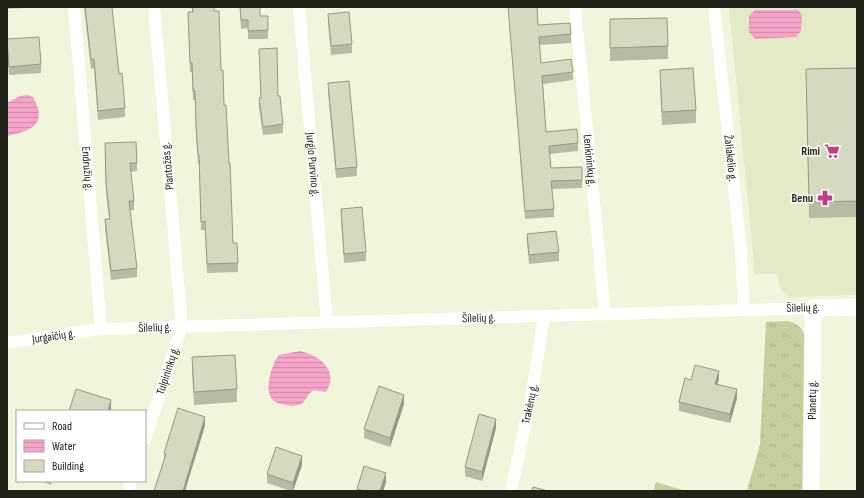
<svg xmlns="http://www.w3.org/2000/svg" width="864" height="498" font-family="'Sofia Sans Condensed',sans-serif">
	<defs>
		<pattern id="grass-tufts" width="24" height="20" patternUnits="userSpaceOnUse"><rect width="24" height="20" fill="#c7ce9d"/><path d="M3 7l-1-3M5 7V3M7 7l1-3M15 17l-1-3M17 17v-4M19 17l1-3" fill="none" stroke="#abb187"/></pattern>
		<pattern id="water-rules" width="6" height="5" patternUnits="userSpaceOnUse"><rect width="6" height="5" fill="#f6a3c9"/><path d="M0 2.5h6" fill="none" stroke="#d38cac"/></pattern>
	</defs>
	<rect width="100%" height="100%" fill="#f1f5db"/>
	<path fill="#e4e9c8" d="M729,7H857V295L790,297L780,289L777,274H755Z"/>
	<g fill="url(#grass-tufts)">
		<path d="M788,321C802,326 803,329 807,343L805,491H747L760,444L766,322Z"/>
		<path d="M656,482L686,491H654Z"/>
	</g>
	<g fill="url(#water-rules)">
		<path d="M755,10H798L802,15L801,31L796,37L755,39L749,32V16Z"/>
		<path d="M28,95L33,97C48,124 32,131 7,136V103L20,96Z"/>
		<path d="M300,351C319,355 340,371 326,392L313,390C307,395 306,401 301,404C296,406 291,406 286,405C281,404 275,403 272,399C264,390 272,363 279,355Z"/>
	</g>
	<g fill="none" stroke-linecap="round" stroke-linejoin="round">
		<g stroke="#fff" stroke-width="12">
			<path id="s1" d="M74,7L101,329"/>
			<path id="s2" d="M299,7L327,322"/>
			<path id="s3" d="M575,7L605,314"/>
			<path id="s4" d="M714,7L741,251L744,310"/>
			<path id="s5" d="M7,343L101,329L813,308"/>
			<path id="s6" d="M145,439L182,326L154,7"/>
			<path d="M128,491L131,481"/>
			<path id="s7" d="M511,491L532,393L544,316"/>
		</g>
		<path stroke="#fff" stroke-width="17" id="s8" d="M811,491L813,308L857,307"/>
	</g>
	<g fill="#b7bba5">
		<path d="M7,7H23V8L7,9Z"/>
		<path d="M84,7H112L119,74L125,108V117L98,120L94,68L91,69Z"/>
		<path d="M192,7H214L224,105L233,243L238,263V272L207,273L205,230H201L199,164H198L196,135L195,100H193L192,72H190L188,12H192Z"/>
		<path d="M240,7L260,16H268V39H248V28L241,29Z"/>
		<path d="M508,7H537L538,25L571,34V43L539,45L541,63L573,72V80L543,84L546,132L578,143V151L549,154L551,168L582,180V188L552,189L554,209V217L525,219Z"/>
		<path d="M328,14L352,44V53L331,55L328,23Z"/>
		<path d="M610,19L668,46V59L610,61Z"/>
		<path d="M7,39L41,64V73L9,75L7,52Z"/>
		<path d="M259,49L278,96L283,124V133L263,135L259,107V98H261Z"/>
		<path d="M857,68V217L809,218L806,69Z"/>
		<path d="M660,70L696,110V123L662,125L660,82Z"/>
		<path d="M328,83L357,167V176L336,178L328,92Z"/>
		<path d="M105,143L137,163V171L131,172L134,201V210H130L137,268V277L111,280L105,228V219H109L106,192Z"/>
		<path d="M341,209L366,252V261L344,263L341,218Z"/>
		<path d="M527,234L559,252V261L529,264L527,243Z"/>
		<path d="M192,357L237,389V402L194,405L192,370Z"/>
		<path d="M719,379L717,384L737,398L730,423L679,411V402L691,380Z"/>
		<path d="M404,404L390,447L364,438V429Z"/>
		<path d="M205,426L164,461V453Z"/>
		<path d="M496,428L482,481L465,476V467Z"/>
		<path d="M302,465L293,491H291L267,483V474Z"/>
		<path d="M41,481H52L51,485Z"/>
		<path d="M386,482L383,491H357V489Z"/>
	</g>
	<g fill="#959886">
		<path d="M719,371V379L715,392V384Z"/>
		<path d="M737,389V398L730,423V414Z"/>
		<path d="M404,395V404L390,447V438Z"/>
		<path d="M111,400V411H108Z"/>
		<path d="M205,417V426L185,491H183Z"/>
		<path d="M496,419V428L482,481V472Z"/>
		<path d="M302,456V465L293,491V483Z"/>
		<path d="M386,473V482L383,491H380Z"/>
	</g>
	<g fill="#d5d9c0" stroke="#959886">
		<path d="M85,7H112L119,74L122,73L125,108L98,111L94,59L91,60Z"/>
		<path d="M192,7H214V11H219L221,70H223L224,105H226L229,163H230L233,243H237L238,263L207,264L205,221L201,222L199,155H198L196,126L195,91H193L192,63H190L188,12H193Z"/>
		<path d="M240,7H260V16H268V30L248,31V20H241Z"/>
		<path d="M508,7H537L538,25L570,23L571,34L539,37L541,63L571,59L573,72L542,76L546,132L577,129L578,143L549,146L551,168L582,167V180L551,181L554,209L525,211Z"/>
		<path d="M349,12L352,44L331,46L328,14Z"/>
		<path d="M667,18L668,46L610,48V19Z"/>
		<path d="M39,37L41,64L9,67L7,39Z"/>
		<path d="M277,48L278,96H280L283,124L263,127L259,98H261L259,49Z"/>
		<path d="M693,68L696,110L662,112L660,70Z"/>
		<path d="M857,68V201L809,202L806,69Z"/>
		<path d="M349,81L357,167L336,169L328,83Z"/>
		<path d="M136,142L137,163H130L134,201H129L137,268L111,271L105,219H110L106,183L105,143Z"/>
		<path d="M362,207L366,252L344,254L341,209Z"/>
		<path d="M556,231L559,252L529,255L527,234Z"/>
		<path d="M235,355L237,389L194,392L192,357Z"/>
		<path d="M695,365L719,371L715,384L737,389L730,414L679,402L685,378L691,380Z"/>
		<path d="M379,386L404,395L390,438L364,429Z"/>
		<path d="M76,389L111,400L108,411H69Z"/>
		<path d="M178,408L205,417L183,491H154L166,454L164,453Z"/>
		<path d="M479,414L496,419L482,472L465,467Z"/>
		<path d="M276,447L302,456L293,483L267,474Z"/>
		<path d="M364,466L386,473L380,491H361V490L357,489Z"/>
		<path d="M533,487L548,491H532Z"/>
	</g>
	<defs>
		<g id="supermarket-bare" transform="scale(1.2)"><path d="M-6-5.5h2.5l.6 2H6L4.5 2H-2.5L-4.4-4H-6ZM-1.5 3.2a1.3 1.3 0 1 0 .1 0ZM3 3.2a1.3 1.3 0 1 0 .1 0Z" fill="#c03d84" stroke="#fff" stroke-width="2.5" paint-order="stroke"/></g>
		<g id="pharmacy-bare" transform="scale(1.2)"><path d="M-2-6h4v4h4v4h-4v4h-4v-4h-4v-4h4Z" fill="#c03d84" stroke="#fff" stroke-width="2.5" paint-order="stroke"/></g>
	</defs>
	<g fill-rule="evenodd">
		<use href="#supermarket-bare" x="832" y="151"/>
		<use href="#pharmacy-bare" x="825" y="198"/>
	</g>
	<g text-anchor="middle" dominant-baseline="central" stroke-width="3" stroke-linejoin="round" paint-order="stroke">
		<g font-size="12" font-weight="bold" fill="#212319" stroke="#fff" text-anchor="end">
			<text x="820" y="151">Rimi</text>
			<text x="813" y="198">Benu</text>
		</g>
		<g font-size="12" fill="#212319" stroke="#fff">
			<text stroke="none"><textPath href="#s4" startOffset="152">Žaliakelio g.</textPath></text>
			<text stroke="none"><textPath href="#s3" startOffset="154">Lenkininkų g.</textPath></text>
			<text stroke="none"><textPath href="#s2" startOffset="158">Jurgio Purvino g.</textPath></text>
			<text transform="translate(168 166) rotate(-95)">Plantožės g.</text>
			<text stroke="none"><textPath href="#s1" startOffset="162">Endružių g.</textPath></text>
			<text transform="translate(803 308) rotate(-2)">Šilelių g.</text>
			<text stroke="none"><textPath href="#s5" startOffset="473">Šilelių g.</textPath></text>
			<text stroke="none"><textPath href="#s5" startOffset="149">Šilelių g.</textPath></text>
			<text stroke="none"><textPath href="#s5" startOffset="47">Jurgaičių g.</textPath></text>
			<text stroke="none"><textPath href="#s6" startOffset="72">Tulpininkų g.</textPath></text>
			<text stroke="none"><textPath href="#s8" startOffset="91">Planetų g.</textPath></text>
			<text stroke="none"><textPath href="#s7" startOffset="89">Trakėnų g.</textPath></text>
		</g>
	</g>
	<rect width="864" height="498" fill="none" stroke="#212319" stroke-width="16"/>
	<rect x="16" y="410" width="130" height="72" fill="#ffffff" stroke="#a6a7a3"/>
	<rect x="24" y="423" width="20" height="6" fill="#ffffff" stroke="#a6a7a3"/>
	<text x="52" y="430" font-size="12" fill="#212319">Road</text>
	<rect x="24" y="440" width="20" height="12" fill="url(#water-rules)" stroke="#a6a7a3"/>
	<text x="52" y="450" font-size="12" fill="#212319">Water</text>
	<rect x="24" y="460" width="20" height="12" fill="#d5d9c0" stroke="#a6a7a3"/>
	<text x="52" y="470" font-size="12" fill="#212319">Building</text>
</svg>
